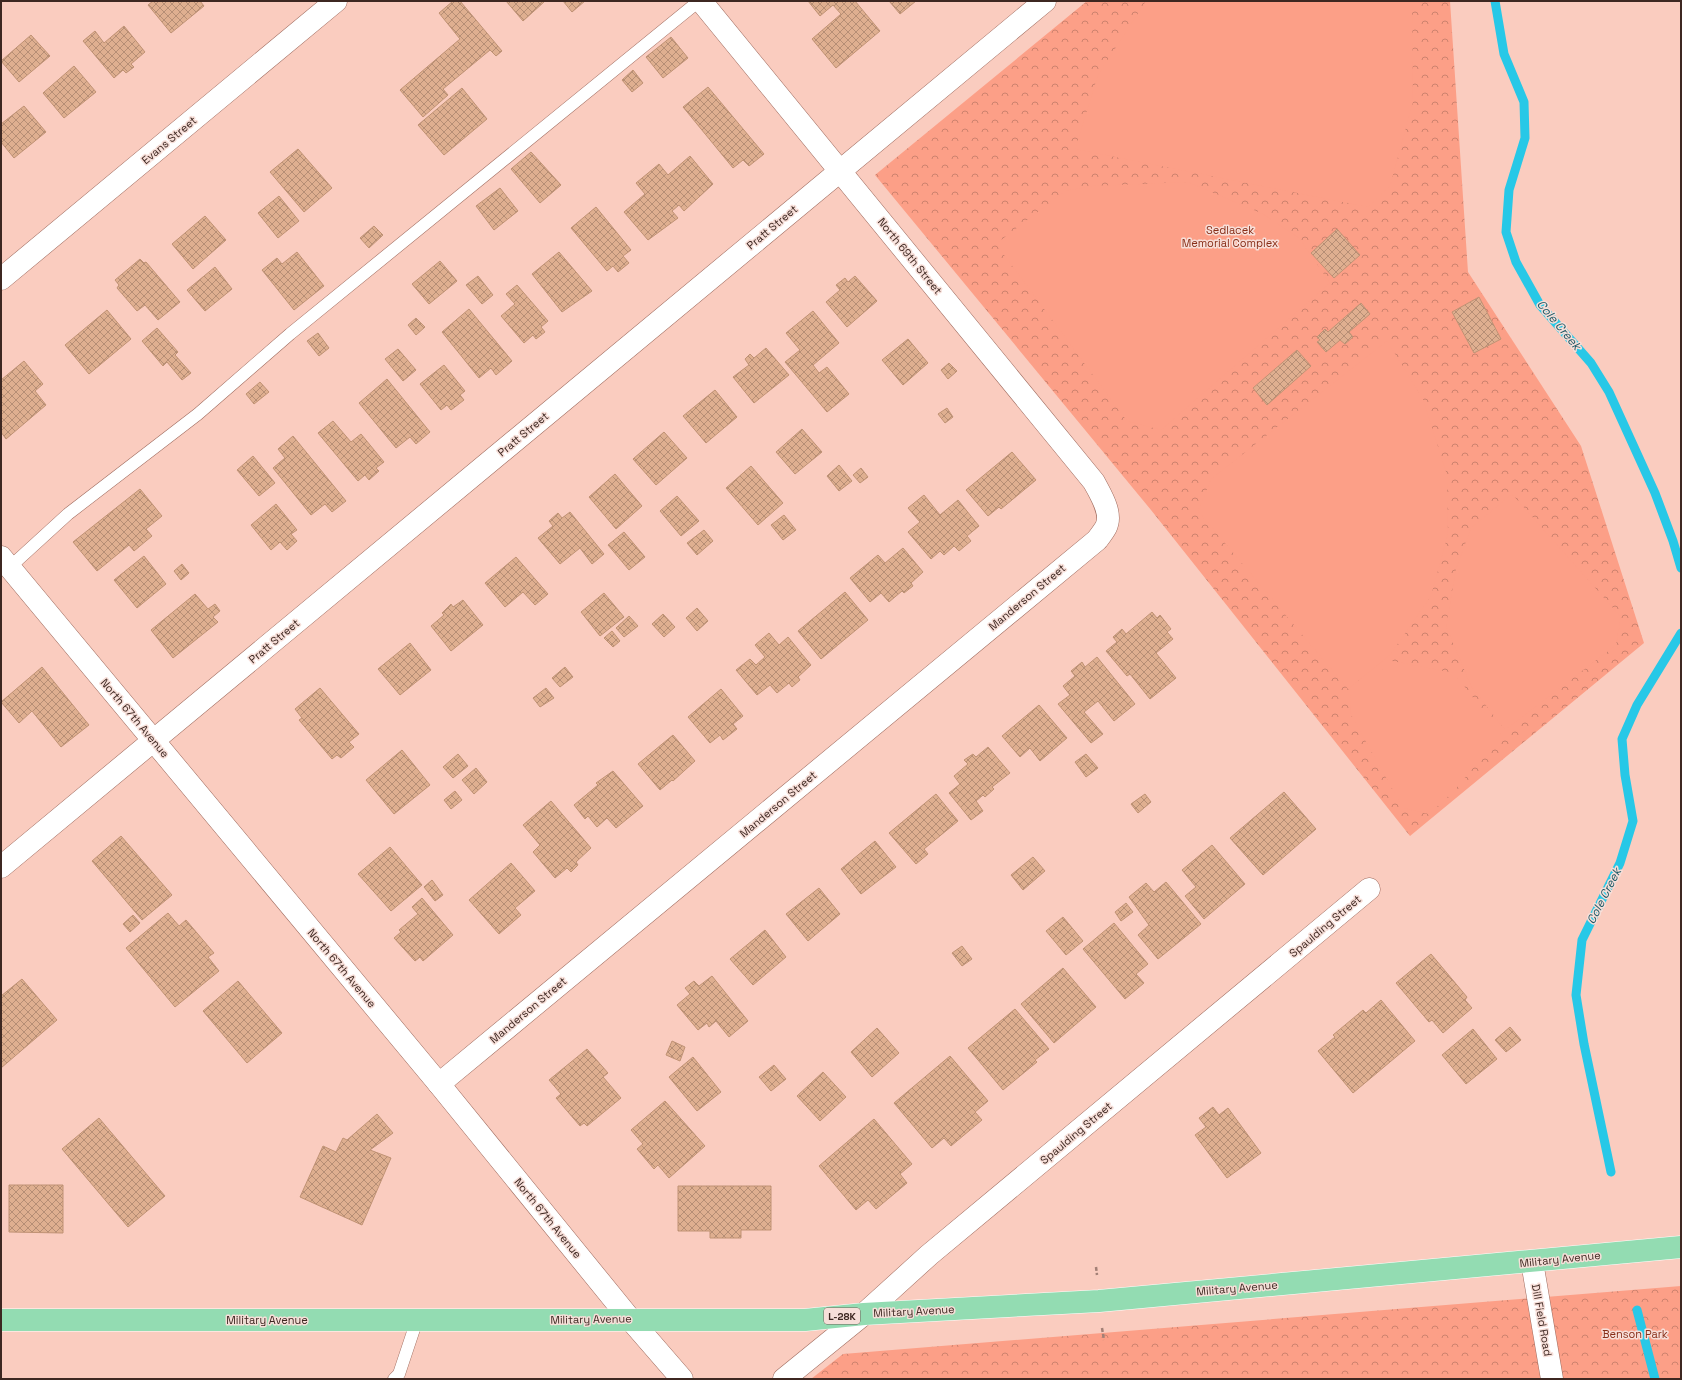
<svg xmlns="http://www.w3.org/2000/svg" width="1682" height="1380" font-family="'Space Grotesk',sans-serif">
	<defs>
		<pattern id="park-crowns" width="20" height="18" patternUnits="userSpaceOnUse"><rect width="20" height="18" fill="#fc9f87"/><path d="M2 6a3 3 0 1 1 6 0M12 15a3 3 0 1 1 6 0" fill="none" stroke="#cd826e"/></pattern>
		<pattern id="building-cross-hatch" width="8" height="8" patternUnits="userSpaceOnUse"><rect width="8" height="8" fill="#dfaf90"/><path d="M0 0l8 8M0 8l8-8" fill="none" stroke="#b68e75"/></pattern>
	</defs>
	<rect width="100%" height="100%" fill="#faccbf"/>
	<g fill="url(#park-crowns)">
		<path d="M1087,1H1450L1468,272L1581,446L1644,643L1410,836L1151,510L875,175Z"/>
		<path d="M1681,1286V1379H811L843,1354Z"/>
	</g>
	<g fill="#fc9f87">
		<path d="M1146,1H1412L1413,102L1390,186L1368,207L1075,149L1098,75Z"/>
		<path d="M1188,182L1263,214L1299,238L1330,283L1161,430L1127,421L996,244L1065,191L1093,186Z"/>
		<path d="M1387,341L1423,399L1447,475L1448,534L1431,596L1390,655L1348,689L1198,511L1211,479Z"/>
		<path d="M1512,494L1621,617L1616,645L1505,730L1471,686L1446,626L1456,569L1471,528Z"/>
		<path d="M1392,661L1454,673L1501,734L1453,792L1429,814L1403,808L1350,713L1351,695Z"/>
	</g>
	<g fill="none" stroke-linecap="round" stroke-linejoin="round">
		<g stroke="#27c8e7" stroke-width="9">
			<path d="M1495,1L1504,54L1524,102L1525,138L1509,190L1506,232L1516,262L1540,305L1591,363L1609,392L1655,493L1673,541L1681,568"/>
			<path d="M1611,1172L1584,1044L1576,995L1582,940L1620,863L1633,821L1625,775L1622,739L1637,705L1681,633"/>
			<path d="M1637,1310L1655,1379"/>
		</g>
	</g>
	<g fill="url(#building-cross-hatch)" stroke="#c09274">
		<path d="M153,1H200L204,6L171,33L148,5Z"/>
		<path d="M453,1H460L502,51L496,56L490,50L443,89L448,95L423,117L400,90L460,39L439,13Z"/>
		<path d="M506,1H543L544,2L523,21Z"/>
		<path d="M563,1H585L572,12Z"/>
		<path d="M808,1H855L880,31L836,68L812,39L841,14L833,5L820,16Z"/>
		<path d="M889,1H916L900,14Z"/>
		<path d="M124,26L145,52L131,64L134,67L126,73L123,70L114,78L83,41L95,31L104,43Z"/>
		<path d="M31,35L50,56L19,82L1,61Z"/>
		<path d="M671,37L688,58L663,78L646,57Z"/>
		<path d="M74,66L96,92L64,118L43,93Z"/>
		<path d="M633,70L643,83L632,92L622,80Z"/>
		<path d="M708,87L764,154L749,166L743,160L733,168L683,107Z"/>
		<path d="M462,88L487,119L444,155L418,125Z"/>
		<path d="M24,106L46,132L14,158L1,142V124Z"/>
		<path d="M298,149L332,188L304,212L270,172Z"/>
		<path d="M531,152L561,185L540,203L511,169Z"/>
		<path d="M690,156L713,184L684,211L679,205L672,211L678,218L648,240L624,212L645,194L636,183L659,164L668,175Z"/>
		<path d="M500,188L518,211L494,230L476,206Z"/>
		<path d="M279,196L299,221L278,238L258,213Z"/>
		<path d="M596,207L631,250L623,256L629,263L618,272L613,266L607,271L571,228Z"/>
		<path d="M205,216L226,240L193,269L172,244Z"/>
		<path d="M374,226L383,235L369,248L360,238Z"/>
		<path d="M1337,229L1360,255L1334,278L1311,253Z"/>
		<path d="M297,252L324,286L294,310L262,270L277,258L282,264Z"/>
		<path d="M559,252L592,291L562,312L532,274Z"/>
		<path d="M140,259L144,263L146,262L180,302L158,320L145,305L137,311L117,288L119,285L115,280Z"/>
		<path d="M440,261L457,281L429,304L412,284Z"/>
		<path d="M215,267L232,289L205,311L187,290Z"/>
		<path d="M478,276L493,295L482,304L466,285Z"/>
		<path d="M855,276L877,301L847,327L826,302L840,290L836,285L845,278L848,282Z"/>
		<path d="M517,285L548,321L541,327L545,332L536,339L533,335L524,343L501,316L515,304L506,294Z"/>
		<path d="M1479,297L1501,339L1474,353L1452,312Z"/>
		<path d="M1361,303L1370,314L1349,332L1353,337L1345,344L1340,340L1326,352L1317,342L1320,340L1317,337L1325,329L1328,332Z"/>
		<path d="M469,309L512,361L496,375L491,368L479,378L442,332Z"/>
		<path d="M107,310L131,339L89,374L65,345Z"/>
		<path d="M813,311L839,343L813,365L819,373L827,367L849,394L827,412L785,362L800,350L786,333Z"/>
		<path d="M416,318L425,327L416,335L408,325Z"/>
		<path d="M157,328L178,352L175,355L191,373L182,380L167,362L163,366L142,341Z"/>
		<path d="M318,333L329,348L319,356L307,341Z"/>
		<path d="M908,339L928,363L903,385L882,360Z"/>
		<path d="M766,348L789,375L754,403L733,377L749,365L745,359L750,354L754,358Z"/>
		<path d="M398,349L416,370L403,381L385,359Z"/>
		<path d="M1297,350L1311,366L1267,405L1253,388Z"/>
		<path d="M24,361L43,384L35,391L46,405L6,439L1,432V380Z"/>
		<path d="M949,363L957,371L948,379L941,370Z"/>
		<path d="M444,365L465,391L460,395L464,400L451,410L447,405L441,410L420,384Z"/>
		<path d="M387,379L430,432L416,444L410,437L396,448L359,403Z"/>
		<path d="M260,382L269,392L254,404L246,394Z"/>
		<path d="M715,390L737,417L706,443L683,416Z"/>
		<path d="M947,408L953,417L945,423L938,414Z"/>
		<path d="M333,421L351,442L361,434L384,462L376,468L379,471L369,480L365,475L358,481L318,433Z"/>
		<path d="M802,429L822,452L795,474L776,452Z"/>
		<path d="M664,432L687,458L656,485L633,459Z"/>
		<path d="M293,436L346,501L332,512L325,504L311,515L273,468L285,458L278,449Z"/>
		<path d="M1012,452L1036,480L1001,509L999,507L988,516L966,490Z"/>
		<path d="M253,456L275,483L259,496L237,470Z"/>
		<path d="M839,465L852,481L839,491L827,476Z"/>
		<path d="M751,466L783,503L758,525L726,488Z"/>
		<path d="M861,468L868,477L860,483L853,475Z"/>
		<path d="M615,474L642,506L616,529L589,497Z"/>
		<path d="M140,489L162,516L146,529L152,536L134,551L129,545L97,571L73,542Z"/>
		<path d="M924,495L940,515L958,500L979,526L967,536L971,541L959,551L954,546L944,555L940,551L931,559L908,532L920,522L908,508Z"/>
		<path d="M677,496L699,521L681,536L660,511Z"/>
		<path d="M276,504L297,530L291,534L297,541L287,550L280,542L271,550L251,525Z"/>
		<path d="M570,512L604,554L592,564L580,548L560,564L538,538L553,526L549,521L558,513L562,518Z"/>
		<path d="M784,515L796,530L783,540L771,525Z"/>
		<path d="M704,530L713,541L697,555L687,543Z"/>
		<path d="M624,532L645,557L629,570L608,545Z"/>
		<path d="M903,548L923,572L911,583L913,586L904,593L902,591L889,602L881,593L870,602L850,578L878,555L885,563Z"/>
		<path d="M144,556L166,584L137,608L114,580Z"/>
		<path d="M516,557L548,594L535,605L523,592L505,607L485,583Z"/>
		<path d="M182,564L189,573L181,580L174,571Z"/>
		<path d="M845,592L868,620L821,659L798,631Z"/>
		<path d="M604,593L624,617L600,636L581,612Z"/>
		<path d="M195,594L208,609L215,604L220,611L213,617L218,622L173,658L151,630Z"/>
		<path d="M463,600L483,625L451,651L431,626L444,615L442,613L451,604L453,607Z"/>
		<path d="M697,608L708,621L697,631L686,618Z"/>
		<path d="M1152,612L1157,618L1160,615L1171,629L1167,632L1173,639L1156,653L1176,678L1150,699L1130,674L1127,676L1106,651L1117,642L1113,637L1122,629L1126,634Z"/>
		<path d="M663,614L675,627L664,637L652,624Z"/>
		<path d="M629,616L638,626L624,637L616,628Z"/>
		<path d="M612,631L620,641L613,647L604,638Z"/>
		<path d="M769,633L779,645L788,637L811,665L798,677L800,680L792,687L789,683L777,693L770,685L757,695L736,670L750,659L756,665L765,657L755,645Z"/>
		<path d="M410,643L431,670L400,695L378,669Z"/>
		<path d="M1097,657L1135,704L1114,721L1098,701L1084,712L1103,734L1091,743L1058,704L1070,695L1063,686L1075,676L1071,671L1082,662L1085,667Z"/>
		<path d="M42,667L89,725L61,747L32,711L19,723L1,702Z"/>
		<path d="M565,667L573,677L560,687L552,678Z"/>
		<path d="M320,688L359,734L349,742L354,747L341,758L337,755L332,759L299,720L302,718L295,709Z"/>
		<path d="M546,688L554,698L540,707L533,698Z"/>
		<path d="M721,689L743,716L733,724L737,729L723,740L720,735L710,743L688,717Z"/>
		<path d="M1039,705L1067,738L1040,761L1030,748L1020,757L1002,736Z"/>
		<path d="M673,735L695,761L673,781L672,780L660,790L638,764Z"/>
		<path d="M988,747L1010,773L992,787L994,789L985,797L983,795L976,801L983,811L971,820L949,793L960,784L954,776L968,764L964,760L973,754L976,757Z"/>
		<path d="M402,750L430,785L394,814L366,780Z"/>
		<path d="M458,754L468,766L453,778L443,767Z"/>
		<path d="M1086,754L1098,768L1086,777L1075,762Z"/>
		<path d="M476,768L487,782L474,794L462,780Z"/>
		<path d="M613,771L643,806L616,828L607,818L597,827L588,816L585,819L574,805L598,785L596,783Z"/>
		<path d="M455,791L462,800L451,809L444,800Z"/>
		<path d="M1284,792L1316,829L1263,875L1230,838Z"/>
		<path d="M936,794L958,821L924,849L928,854L916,864L889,833Z"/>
		<path d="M1145,794L1151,802L1138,813L1131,804Z"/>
		<path d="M551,801L591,848L576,862L578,865L571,872L567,868L555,878L533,852L540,845L523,825Z"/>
		<path d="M121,836L172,895L142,920L92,861Z"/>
		<path d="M875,841L896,867L861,894L841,869Z"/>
		<path d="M1212,845L1245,884L1204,919L1185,896L1196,887L1182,870Z"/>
		<path d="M390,847L422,885L391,911L358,874Z"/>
		<path d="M1033,857L1045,871L1023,890L1011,875Z"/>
		<path d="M511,863L535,891L515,908L521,915L499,934L469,900Z"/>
		<path d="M432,880L443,895L435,901L424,887Z"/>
		<path d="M1166,882L1201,924L1158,959L1138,935L1149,925L1129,897L1146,883L1154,892Z"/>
		<path d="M819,888L840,914L808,941L786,914Z"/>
		<path d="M422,898L453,935L423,961L420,957L415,961L394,938L401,932L399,930L418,914L412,907Z"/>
		<path d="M1126,903L1133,912L1121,921L1115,912Z"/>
		<path d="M168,913L179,926L186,920L214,953L208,957L219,971L175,1007L126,948Z"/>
		<path d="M133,915L140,923L130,932L123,924Z"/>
		<path d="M1063,917L1083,941L1066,955L1046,931Z"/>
		<path d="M1114,923L1148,964L1136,974L1144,983L1125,999L1083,949Z"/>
		<path d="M765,930L786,957L753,985L730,959Z"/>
		<path d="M962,946L972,959L962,966L952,953Z"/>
		<path d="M1431,954L1467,997L1465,1000L1472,1008L1443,1033L1432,1020L1429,1022L1396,983Z"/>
		<path d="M1063,968L1096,1007L1054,1043L1021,1004Z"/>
		<path d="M712,976L748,1021L729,1037L716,1021L709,1027L707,1023L698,1030L677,1005L690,994L685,988L694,981L699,986Z"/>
		<path d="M22,979L57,1020L1,1068V996Z"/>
		<path d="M238,981L282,1033L247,1063L203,1011Z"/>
		<path d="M1381,1000L1415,1041L1353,1093L1318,1051L1335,1037L1333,1035L1363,1010L1366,1013Z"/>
		<path d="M1015,1009L1049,1049L1035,1060L1037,1062L1003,1090L968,1048Z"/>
		<path d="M1510,1027L1521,1040L1506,1052L1495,1040Z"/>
		<path d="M877,1028L899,1053L872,1077L851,1052Z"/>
		<path d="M1473,1029L1497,1059L1466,1084L1442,1055Z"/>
		<path d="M672,1041L685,1047L680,1061L666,1055Z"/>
		<path d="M587,1049L608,1073L603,1077L621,1098L587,1126L584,1123L580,1126L556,1098L561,1094L549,1080Z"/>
		<path d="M950,1056L988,1101L975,1112L982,1120L951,1146L944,1138L932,1148L894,1103Z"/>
		<path d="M693,1057L721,1092L697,1111L669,1077Z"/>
		<path d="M774,1065L786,1079L771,1091L759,1077Z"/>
		<path d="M823,1072L846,1097L820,1121L797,1096Z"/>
		<path d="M665,1101L705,1146L669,1178L658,1165L654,1169L637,1149L643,1144L631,1130Z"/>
		<path d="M1213,1107L1219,1115L1228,1108L1261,1153L1227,1178L1195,1135L1206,1127L1199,1118Z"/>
		<path d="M377,1114L393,1133L370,1150L391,1158L362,1225L300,1197L323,1146L336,1152L343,1138L347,1140Z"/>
		<path d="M99,1118L165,1196L128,1227L62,1149Z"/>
		<path d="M874,1119L912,1164L900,1174L907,1183L876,1209L868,1200L856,1210L819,1166Z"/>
		<path d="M9,1185H63V1233L9,1232Z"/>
		<path d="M678,1186H771V1230H741V1238H710V1231H678Z"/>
	</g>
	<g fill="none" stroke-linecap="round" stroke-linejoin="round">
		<g stroke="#9f6b5e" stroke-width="13">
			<g id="lane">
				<path d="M10,567L68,514L198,414L290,334L699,1"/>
				<path d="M394,1379L399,1374L417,1320"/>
			</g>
		</g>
		<g stroke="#9f6b5e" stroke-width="23">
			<g id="street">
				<path d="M1,279L336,1"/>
				<path d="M1,557L439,1084L630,1319L682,1379"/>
				<path d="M1,867L1045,1"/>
				<path d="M439,1084L1097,540C1100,536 1104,531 1106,527C1113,513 1100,494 1094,482L701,1"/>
				<path d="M1532,1262L1552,1379"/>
				<path d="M784,1379L864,1314L929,1255L1369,889"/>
			</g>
		</g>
		<g stroke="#fff" stroke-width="23">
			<path id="primary" d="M1,1320H805L864,1314L1099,1301L1681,1247"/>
		</g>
		<g stroke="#a38076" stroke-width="2.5" stroke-dasharray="4 2" stroke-linecap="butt">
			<path d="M1096,1267L1097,1275"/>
			<path d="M1102,1328L1104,1340"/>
		</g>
		<use href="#lane" stroke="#fff" stroke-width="12"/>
		<use href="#street" stroke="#fff" stroke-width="22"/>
		<use href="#primary" stroke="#93dcb2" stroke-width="22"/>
	</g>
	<g text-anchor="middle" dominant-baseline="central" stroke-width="3" stroke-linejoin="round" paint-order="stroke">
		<rect fill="#f7dfd9" stroke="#755e58" stroke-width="1" x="824" y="1308" width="36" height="16" rx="3"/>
		<g font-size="10" font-weight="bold" fill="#3d2721">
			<text x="842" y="1316">L-28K</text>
		</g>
		<g font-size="11" fill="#3d2721" stroke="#f7dfd9">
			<text transform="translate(169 140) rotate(-40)">Evans Street</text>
			<text transform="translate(772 227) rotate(-40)">Pratt Street</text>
			<text transform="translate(910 256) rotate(51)">North 69th Street</text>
			<text transform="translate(523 434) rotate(-40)">Pratt Street</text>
			<text transform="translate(1027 597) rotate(-40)">Manderson Street</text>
			<text transform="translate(274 641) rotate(-40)">Pratt Street</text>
			<text transform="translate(135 718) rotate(50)">North 67th Avenue</text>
			<text transform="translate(778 804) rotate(-40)">Manderson Street</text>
			<text transform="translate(1325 926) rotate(-40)">Spaulding Street</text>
			<text transform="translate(342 968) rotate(50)">North 67th Avenue</text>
			<text transform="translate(528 1010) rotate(-40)">Manderson Street</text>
			<text transform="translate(1076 1133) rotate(-40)">Spaulding Street</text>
			<text transform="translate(548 1218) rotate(51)">North 67th Avenue</text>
			<text transform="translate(1560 1259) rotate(-6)">Military Avenue</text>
			<text transform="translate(1237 1288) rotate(-5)">Military Avenue</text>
			<text transform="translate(914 1311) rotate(-3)">Military Avenue</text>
			<text transform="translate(591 1319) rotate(-1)">Military Avenue</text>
			<text x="267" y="1320">Military Avenue</text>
			<text transform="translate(1542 1320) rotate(80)">Dill Field Road</text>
		</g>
		<g font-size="11" fill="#892f19" stroke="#f7dfd9">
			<text x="1230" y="230">Sedlacek<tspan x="1230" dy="13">Memorial Complex</tspan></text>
			<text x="1635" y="1334">Benson Park</text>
		</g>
		<g font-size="12" font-style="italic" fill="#1c5865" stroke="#f7dfd9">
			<text transform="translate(1559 325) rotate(50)">Cole Creek</text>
			<text transform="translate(1604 896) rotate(-63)">Cole Creek</text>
		</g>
	</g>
	<rect width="1682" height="1380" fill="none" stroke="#3d2721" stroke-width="4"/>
</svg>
